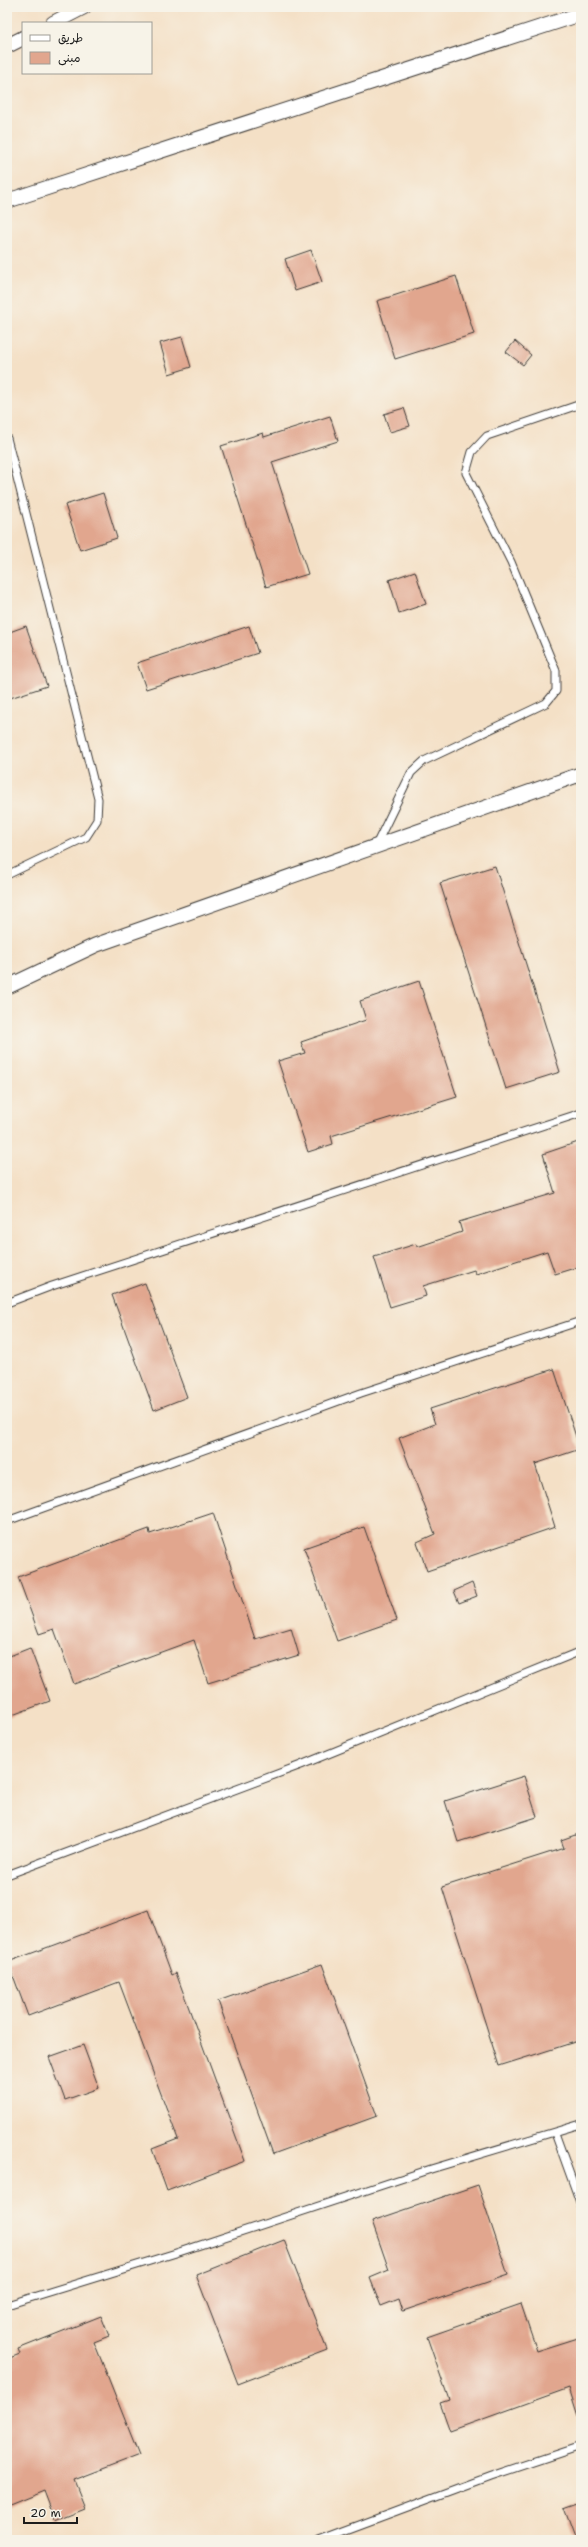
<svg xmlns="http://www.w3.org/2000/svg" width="588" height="2547" font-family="'Shantell Sans','Playpen Sans Arabic',sans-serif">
	<rect width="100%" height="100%" fill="#f7f3e8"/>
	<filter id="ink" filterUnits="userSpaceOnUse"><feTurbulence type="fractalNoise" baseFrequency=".025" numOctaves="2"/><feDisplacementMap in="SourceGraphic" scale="8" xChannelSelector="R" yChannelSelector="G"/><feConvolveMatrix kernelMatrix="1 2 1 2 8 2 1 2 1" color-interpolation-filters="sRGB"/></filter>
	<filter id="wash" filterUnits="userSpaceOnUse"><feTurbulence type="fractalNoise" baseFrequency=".012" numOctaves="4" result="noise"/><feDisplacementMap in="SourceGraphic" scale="16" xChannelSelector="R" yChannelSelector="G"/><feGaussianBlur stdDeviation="0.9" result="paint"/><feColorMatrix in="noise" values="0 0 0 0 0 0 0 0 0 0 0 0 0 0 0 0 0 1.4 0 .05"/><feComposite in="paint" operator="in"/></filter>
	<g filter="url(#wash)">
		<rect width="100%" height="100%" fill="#f4e0c6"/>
		<g id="blocks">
			<g fill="#e1a68e">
				<path d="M311,250L322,282L295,291L285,259Z"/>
				<path d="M456,276L474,334L395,359L377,301Z"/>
				<path d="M182,337L191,367L169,374L160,343Z"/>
				<path d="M515,341L531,355L523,365L506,352Z"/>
				<path d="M404,408L410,426L390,432L384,414Z"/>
				<path d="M330,416L338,441L272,462L308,574L266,587L221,446L263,433L264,437Z"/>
				<path d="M103,493L117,538L80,550L65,505Z"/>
				<path d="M415,571L426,604L399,613L389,580Z"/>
				<path d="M26,626L47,686L7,699V633Z"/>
				<path d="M249,626L258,653L146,689L137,663Z"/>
				<path d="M495,866L560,1072L506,1089L440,883Z"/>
				<path d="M419,981L457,1097L331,1136L333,1144L308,1152L278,1061L305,1053L301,1042L366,1020L360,1001Z"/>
				<path d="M581,1141V1266L555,1274L547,1251L476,1274L474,1270L423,1286L426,1296L390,1307L374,1257L416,1244L417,1247L462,1232L459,1222L555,1193L543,1154Z"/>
				<path d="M145,1283L187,1397L154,1410L112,1295Z"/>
				<path d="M554,1369L580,1449L535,1464L555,1527L427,1571L417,1542L435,1534L399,1438L435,1424L430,1409Z"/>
				<path d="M213,1513L255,1639L291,1628L299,1655L208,1683L194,1640L74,1684L54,1629L39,1634L18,1577L149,1529L150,1534Z"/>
				<path d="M364,1527L397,1620L337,1641L304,1548Z"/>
				<path d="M472,1583L477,1596L459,1603L454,1591Z"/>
				<path d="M30,1648L50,1701L7,1717V1657Z"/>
				<path d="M524,1776L537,1817L458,1842L445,1801Z"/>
				<path d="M581,1833V2040L499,2066L442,1887L564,1848L561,1840Z"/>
				<path d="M148,1910L172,1975L176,1973L245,2161L167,2191L152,2149L178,2139L119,1982L28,2016L8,1962Z"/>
				<path d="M322,1964L377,2116L273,2154L218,2001Z"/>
				<path d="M83,2045L99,2088L65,2100L49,2057Z"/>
				<path d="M478,2185L508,2275L403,2311L399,2299L381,2306L370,2278L389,2270L372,2221Z"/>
				<path d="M284,2240L327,2350L238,2384L196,2275Z"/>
				<path d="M521,2304L537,2351L581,2337V2416H578L569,2388L450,2431L440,2403L449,2400L427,2337Z"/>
				<path d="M101,2316L109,2336L94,2342L139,2455L74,2480L85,2508L55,2520L44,2491L7,2506V2359L20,2354L18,2349Z"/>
				<path d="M581,2502V2540H576L564,2508Z"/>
			</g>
		</g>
	</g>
	<g filter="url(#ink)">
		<use href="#blocks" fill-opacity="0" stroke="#3c3936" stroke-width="1"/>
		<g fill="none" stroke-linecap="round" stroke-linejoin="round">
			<g stroke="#3c3936" stroke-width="9">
				<g id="service">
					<path d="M7,438L98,799L97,820L86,837L7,875"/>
					<path d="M376,845L411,773L424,761L546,703L556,691V671L511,562L466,473L472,452L487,436L581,404"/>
					<path d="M7,1303L52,1286L581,1113"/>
					<path d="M7,1521L361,1393L581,1321"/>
					<path d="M7,1875L301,1765L581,1651"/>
					<path d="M555,2133L581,2205"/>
					<path d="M7,2305L176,2253L431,2169L581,2124"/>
					<path d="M319,2540L491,2476L581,2446"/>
				</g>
			</g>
			<g stroke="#3c3936" stroke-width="16">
				<g id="minor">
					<path d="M53,23L84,7"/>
					<path d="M7,46L23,38"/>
					<path d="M7,201L581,14"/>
					<path d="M7,987L96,945L581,774"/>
				</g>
			</g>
			<use href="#service" stroke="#fff" stroke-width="7"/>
			<use href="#minor" stroke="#fff" stroke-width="14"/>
		</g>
	</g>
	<rect width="588" height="2547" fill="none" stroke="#f7f3e8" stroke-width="24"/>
	<rect x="22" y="22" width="130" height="52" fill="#f7f3e8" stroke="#9f9d96"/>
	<rect x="30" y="35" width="20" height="6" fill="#ffffff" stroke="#9f9d96"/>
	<text x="58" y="42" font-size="12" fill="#1c1c1c">طريق</text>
	<rect x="30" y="52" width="20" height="12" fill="#e1a68e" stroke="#9f9d96"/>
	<text x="58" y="62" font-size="12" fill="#1c1c1c">مبنى</text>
	<path d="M24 2517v6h53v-6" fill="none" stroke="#1c1c1c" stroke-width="2"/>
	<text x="30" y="2517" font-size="12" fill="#1c1c1c" stroke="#f7f3e8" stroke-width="3" paint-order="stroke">20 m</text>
</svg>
